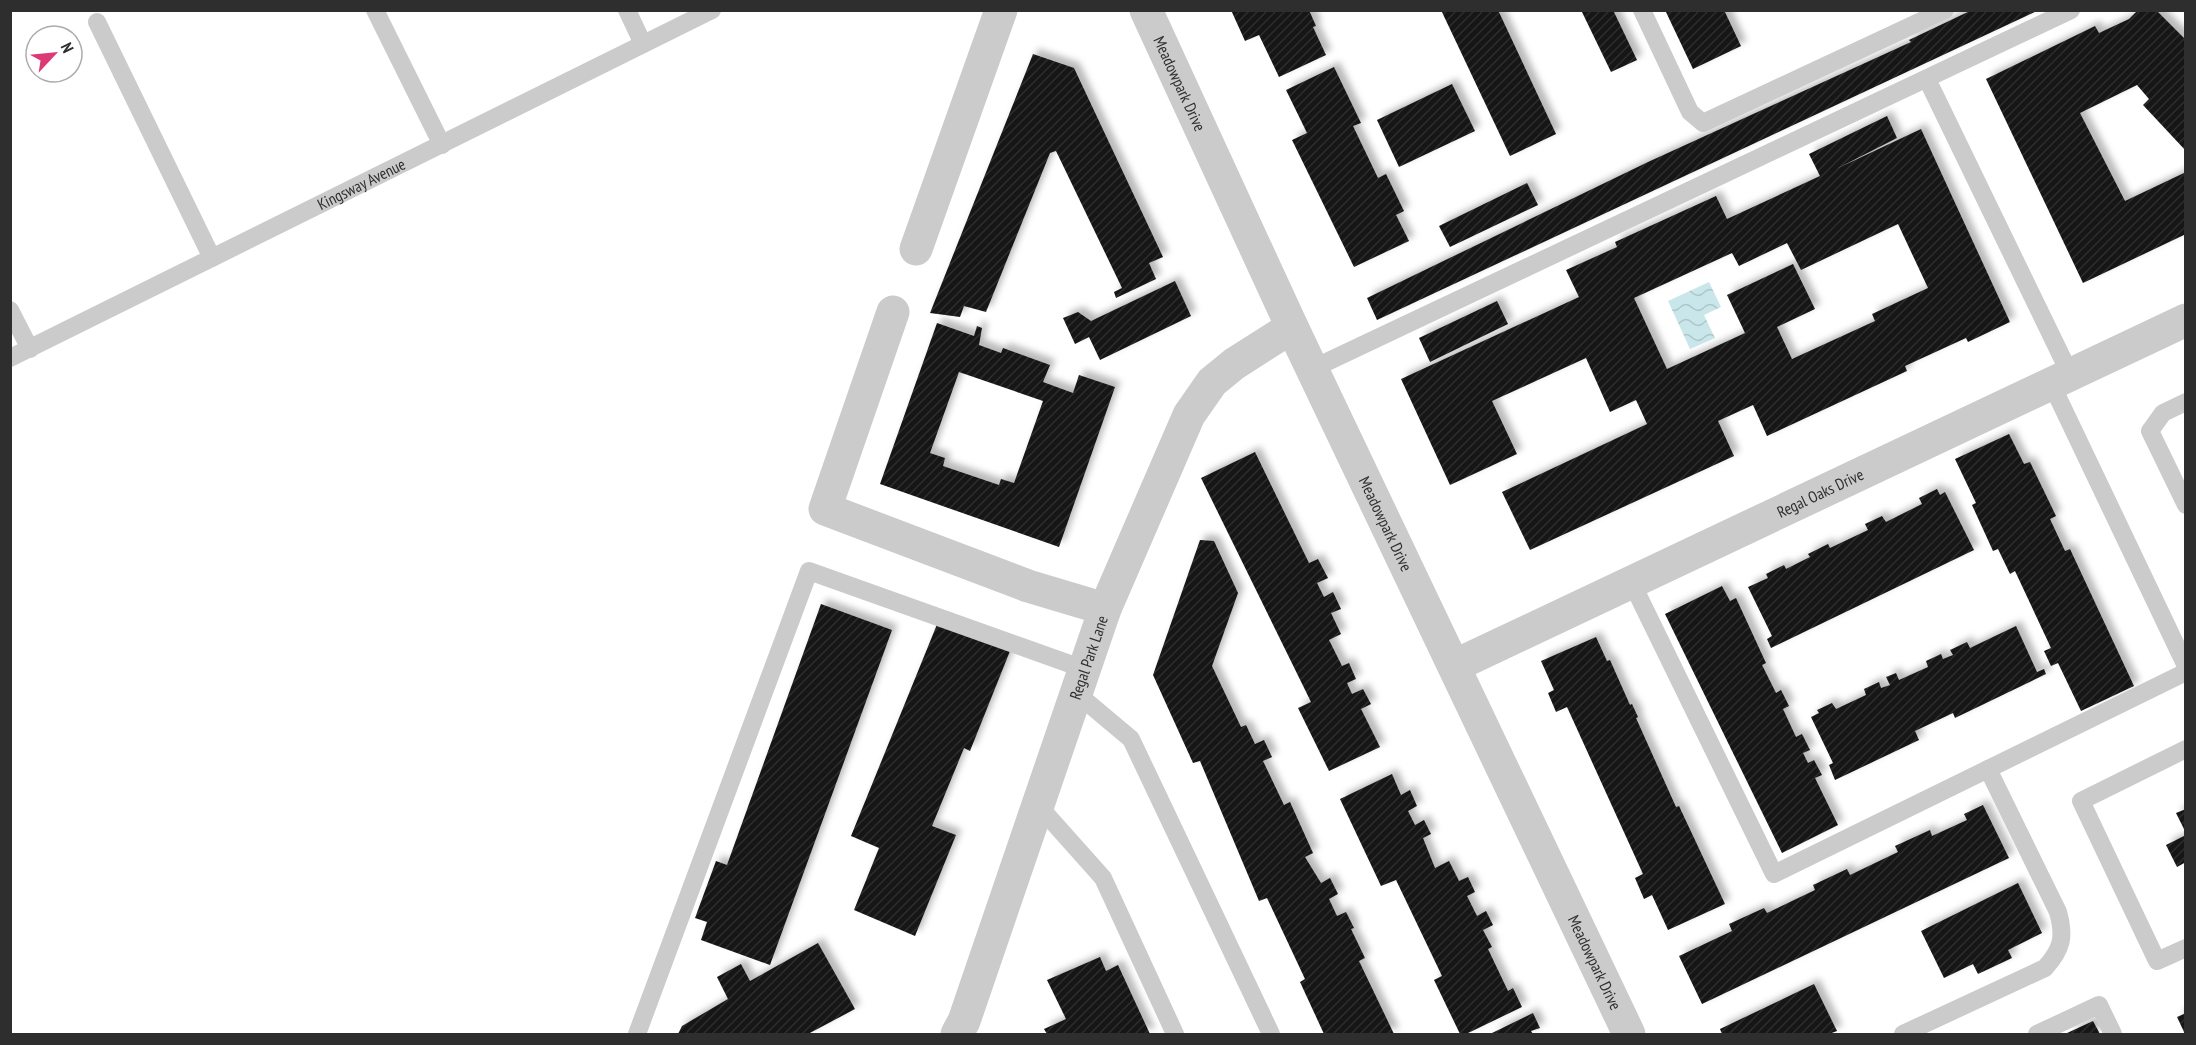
<svg xmlns="http://www.w3.org/2000/svg" width="2196" height="1045" font-family="'PT Sans Narrow',sans-serif">
	<defs>
		<pattern id="water-waves" width="16" height="10" patternUnits="userSpaceOnUse" patternTransform="scale(1.5)"><rect width="16" height="10" fill="#c9e7ea"/><path d="M0 5q4-4 8 0t8 0" fill="none" stroke="#adc6c9"/></pattern>
		<pattern id="building-hatch" width="6" height="6" patternUnits="userSpaceOnUse" patternTransform="scale(1.5)"><rect width="6" height="6" fill="#151515"/><path d="M-1 1l2-2M0 6l6-6M5 7l2-2" fill="none" stroke="#2f2f2f"/></pattern>
		<filter id="shadow"><feDropShadow dx="5.5" dy="-5.5" stdDeviation="3" flood-color="#0004"/></filter>
	</defs>
	<rect width="100%" height="100%" fill="#fff"/>
	<path fill="url(#water-waves)" d="M1709,282L1721,307L1704,315L1715,338L1690,349L1668,301Z"/>
	<g fill="url(#building-hatch)" fill-rule="evenodd" filter="url(#shadow)">
		<path d="M1231,10H1309L1316,26L1313,27L1326,55L1279,77L1259,35L1245,41Z"/>
		<path d="M1441,10H1498L1556,134L1510,156Z"/>
		<path d="M1581,10H1613L1637,60L1611,72Z"/>
		<path d="M1665,10H1724L1741,46L1693,69Z"/>
		<path d="M1972,10H2039L1377,320L1367,298L1648,162L1911,42L1909,40Z"/>
		<path d="M2138,10H2156L2186,40V151L2143,105L2149,99L2137,85L2080,113L2125,201L2186,172V234L2083,283L1986,79L2095,26L2099,33L2129,19Z"/>
		<path d="M1033,54L1074,68L1163,257L1149,263L1156,279L1116,298L1114,292L1122,288L1056,151L1050,153L986,312L964,306L960,317L930,313Z"/>
		<path d="M1334,67L1361,123L1353,126L1378,178L1386,174L1404,211L1396,215L1409,241L1354,267L1292,140L1307,133L1286,90Z"/>
		<path d="M1452,84L1475,131L1399,167L1377,120Z"/>
		<path d="M1887,116L1897,138L1836,169L1921,129L2010,322L1968,342L1966,338L1905,366L1907,371L1767,436L1753,405L1718,421L1734,456L1530,550L1502,492L1647,424L1636,400L1610,412L1586,358L1492,401L1517,454L1450,485L1401,379L1579,297L1566,270L1617,247L1615,242L1716,196L1727,219L1820,176L1809,154ZM1898,224L1928,288L1872,314L1875,321L1792,359L1777,327L1815,309L1793,264L1727,295L1745,333L1667,369L1634,298L1732,253L1739,266L1787,243L1801,270Z"/>
		<path d="M1527,183L1538,205L1450,247L1439,226Z"/>
		<path d="M1175,281L1191,316L1100,360L1089,337L1075,344L1063,318L1078,312L1091,321Z"/>
		<path d="M1497,301L1508,324L1430,362L1419,338Z"/>
		<path d="M937,323L974,336L977,326L982,328L979,345L1001,353L1003,348L1050,365L1043,382L1073,393L1079,375L1115,387L1059,547L880,484ZM959,372L1043,401L1014,483L1001,479L999,485L943,466L945,458L930,453Z"/>
		<path d="M2009,434L2024,464L2030,462L2056,516L2050,519L2065,551L2070,549L2134,686L2081,711L2058,663L2051,666L2044,651L2051,648L2015,571L2010,574L1998,549L1993,551L1972,505L1976,503L1955,459Z"/>
		<path d="M1255,452L1309,563L1318,559L1328,578L1317,583L1324,597L1333,592L1341,609L1331,613L1341,634L1329,640L1342,666L1349,663L1356,679L1347,683L1352,694L1363,689L1371,704L1361,709L1380,747L1329,771L1298,708L1311,702L1201,478Z"/>
		<path d="M1937,489L1940,495L1945,492L1974,550L1771,648L1767,639L1772,636L1748,587L1768,578L1766,574L1784,565L1786,569L1810,557L1808,554L1828,544L1830,548L1868,530L1865,524L1882,516L1886,522L1922,504L1919,498Z"/>
		<path d="M1200,540L1214,541L1238,593L1212,666L1241,727L1246,725L1255,744L1264,740L1272,757L1263,761L1284,805L1290,802L1313,853L1305,857L1321,883L1330,878L1338,894L1329,899L1337,916L1346,912L1354,928L1351,929L1365,958L1359,961L1394,1034H1324L1300,982L1305,979L1267,898L1259,901L1200,761L1193,763L1153,675Z"/>
		<path d="M1722,586L1730,601L1736,598L1766,663L1762,665L1776,693L1781,690L1789,706L1783,709L1796,737L1802,734L1810,750L1803,753L1808,763L1814,760L1822,775L1815,778L1838,825L1782,853L1665,614Z"/>
		<path d="M821,604L892,630L770,965L701,940L707,922L695,918L716,861L727,865Z"/>
		<path d="M938,622L1010,651L970,751L964,748L932,826L956,835L915,936L854,910L879,848L851,836Z"/>
		<path d="M2016,626L2037,672L2044,669L2046,674L1955,718L1953,713L1915,731L1919,740L1835,780L1829,765L1833,763L1811,717L1819,713L1817,710L1832,703L1836,709L1866,695L1864,689L1879,682L1881,688L1890,685L1886,677L1896,673L1899,680L1928,667L1926,661L1941,654L1943,659L1953,655L1950,650L1967,642L1970,648Z"/>
		<path d="M1596,637L1607,661L1610,660L1630,705L1632,704L1638,717L1636,718L1676,807L1679,806L1725,904L1668,930L1652,895L1644,899L1635,878L1643,874L1567,707L1556,712L1548,693L1554,690L1541,661Z"/>
		<path d="M1392,774L1401,795L1410,790L1417,806L1408,811L1415,825L1424,820L1431,834L1423,838L1435,868L1449,861L1459,881L1468,877L1475,892L1467,896L1477,916L1486,911L1493,925L1483,930L1492,947L1488,949L1508,991L1513,988L1522,1007L1466,1034H1460L1434,980L1442,976L1396,880L1381,886L1340,799Z"/>
		<path d="M1983,805L2009,858L1702,1004L1679,956L1732,931L1729,924L1764,908L1767,913L1815,890L1813,885L1847,869L1850,875L1898,852L1895,846L1930,830L1932,836L1967,820L1964,814Z"/>
		<path d="M2186,809V833L2176,813Z"/>
		<path d="M2186,835V862L2177,867L2166,845Z"/>
		<path d="M2018,883L2042,933L2008,950L2012,958L1978,974L1973,964L1944,978L1921,931Z"/>
		<path d="M818,943L855,1009L808,1034H678L682,1026L728,999L717,977L741,964L750,981Z"/>
		<path d="M1100,957L1106,971L1118,965L1150,1034H1047L1044,1029L1066,1019L1047,980Z"/>
		<path d="M1814,984L1837,1031L1829,1034H1722L1720,1029Z"/>
		<path d="M1533,1013L1540,1028L1531,1031L1533,1034H1490Z"/>
		<path d="M2186,1013V1034H2185L2177,1017Z"/>
		<path d="M2093,1021L2100,1034H2065Z"/>
	</g>
	<g fill="none" stroke-linecap="round" stroke-linejoin="round">
		<g stroke="#cbcbcb" stroke-width="18">
			<path d="M375,10L442,145"/>
			<path d="M627,10L643,44"/>
			<path d="M1642,10L1690,112L1703,123L1945,10"/>
			<path d="M97,22L212,258"/>
			<path d="M1927,79L2070,374"/>
			<path d="M10,310L30,349"/>
			<path id="s1" d="M10,358L712,10"/>
			<path d="M1312,369L2071,10"/>
			<path d="M2051,383L2186,666"/>
			<path d="M2186,402L2163,413L2150,431L2186,505"/>
			<path d="M1631,581L1774,874L2186,672"/>
			<path d="M1075,692L1131,739L1271,1034"/>
			<path d="M2186,749L2081,801L2157,961L2186,948"/>
			<path d="M1037,804L1103,878L1175,1034"/>
			<path d="M637,1034L809,571L1084,669"/>
			<path d="M1903,1034L2045,968C2062,949 2065,937 2058,912L1988,769"/>
			<path d="M2037,1034L2099,1005L2113,1034"/>
		</g>
		<g stroke="#cbcbcb" stroke-width="33">
			<path id="s2" d="M1146,10L1292,327L1629,1034"/>
			<path d="M916,249L1001,10"/>
			<path d="M893,312L825,509L1028,586L1105,609"/>
			<path id="s3" d="M1454,666L2186,320"/>
			<path id="s4" d="M957,1034L964,1021L1105,609L1189,415L1212,382L1234,364L1292,327"/>
		</g>
	</g>
	<g text-anchor="middle" dominant-baseline="central" stroke-width="6" stroke-linejoin="round" paint-order="stroke">
		<g font-size="16" fill="#2e2e2e" stroke="#fff">
			<text stroke="none"><textPath href="#s2" startOffset="81">Meadowpark Drive</textPath></text>
			<text stroke="none"><textPath href="#s1" startOffset="392">Kingsway Avenue</textPath></text>
			<text stroke="none"><textPath href="#s3" startOffset="405">Regal Oaks Drive</textPath></text>
			<text stroke="none"><textPath href="#s2" startOffset="567">Meadowpark Drive</textPath></text>
			<text stroke="none"><textPath href="#s4" startOffset="399">Regal Park Lane</textPath></text>
			<text stroke="none"><textPath href="#s2" startOffset="1053">Meadowpark Drive</textPath></text>
		</g>
	</g>
	<rect width="2196" height="1045" fill="none" stroke="#2e2e2e" stroke-width="24"/>
	<g transform="translate(54 54) rotate(64)"><circle r="28" fill="#ffffff" stroke="#ababab" stroke-width="1.5"/>
	<path d="M0-4.5L10 22L0 15L-10 22Z" fill="#dc3975"/>
	<text y="-9" font-size="16" font-weight="bold" text-anchor="middle" fill="#2e2e2e">N</text>
	</g>
</svg>
